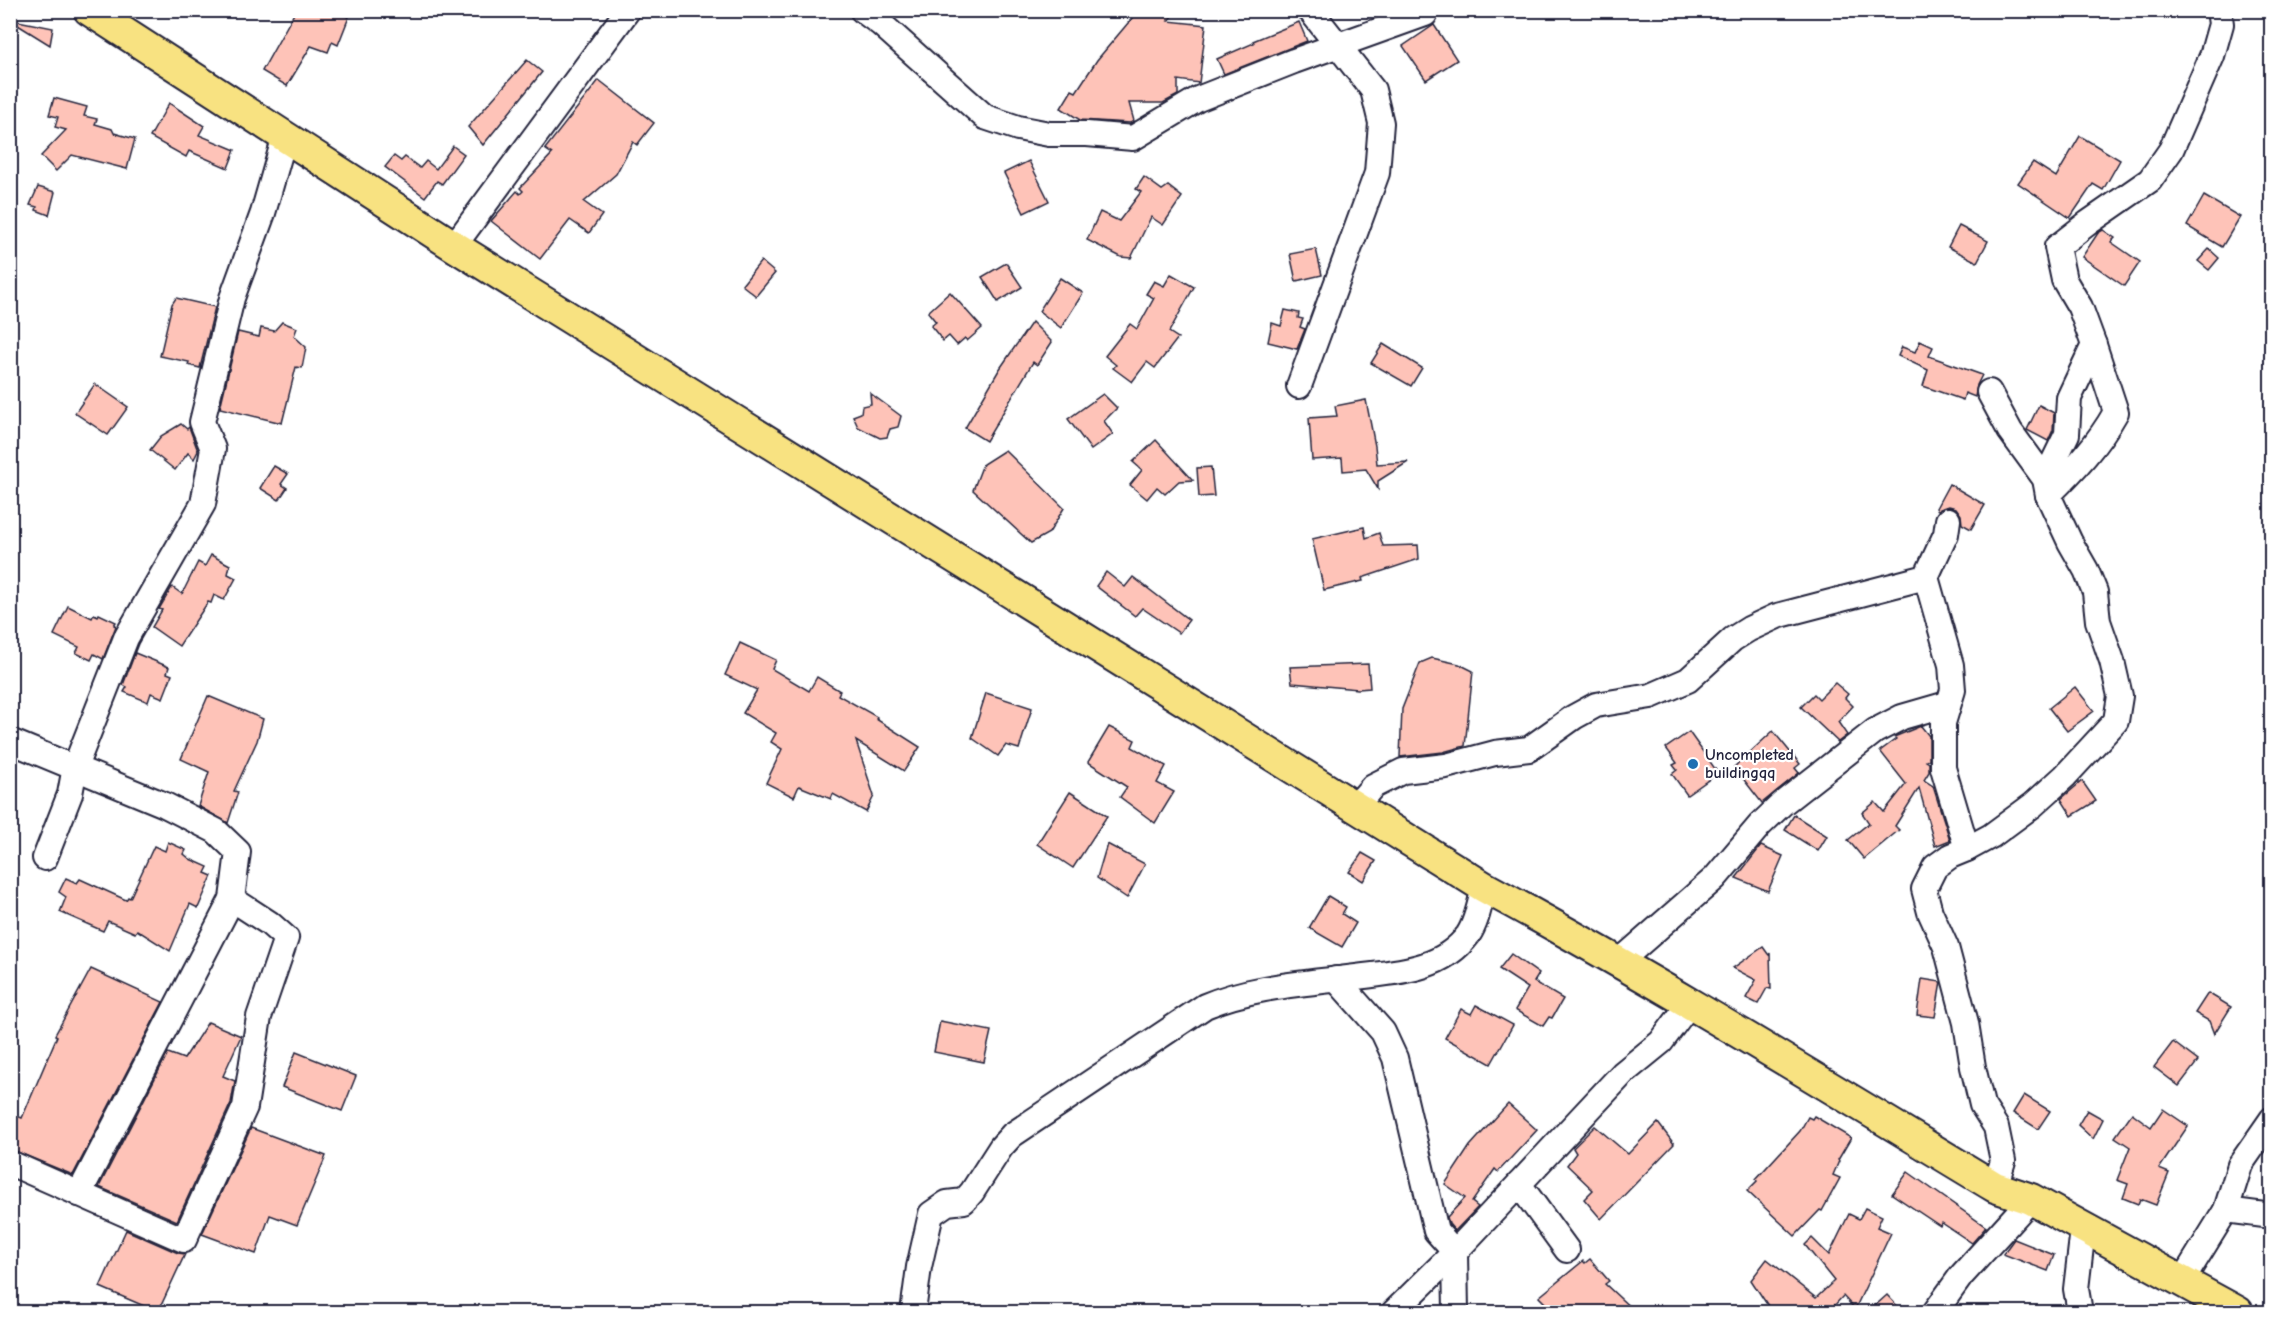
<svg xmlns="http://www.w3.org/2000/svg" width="2282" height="1323" font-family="'Comic Neue',sans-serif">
	<rect width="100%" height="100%" fill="#fff"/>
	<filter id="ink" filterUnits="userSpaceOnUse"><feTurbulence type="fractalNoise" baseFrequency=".0167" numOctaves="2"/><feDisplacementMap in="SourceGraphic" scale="12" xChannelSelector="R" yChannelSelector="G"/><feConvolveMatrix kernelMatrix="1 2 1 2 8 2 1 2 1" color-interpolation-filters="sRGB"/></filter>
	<g filter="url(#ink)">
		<g fill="#fec3b8" stroke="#22223b" stroke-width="1.5">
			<path d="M296,10H328L349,17L338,45L332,42L328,52L311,46L287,86L262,71Z"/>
			<path d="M1139,10H1177L1168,21L1206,25L1199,83L1178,80V95L1163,103H1129L1134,121L1130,123L1080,120L1061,108L1072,90L1076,92L1097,60Z"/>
			<path d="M13,20L53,28L50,45L13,22Z"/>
			<path d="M1299,22L1307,41L1224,74L1217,59L1254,43L1253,41Z"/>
			<path d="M1434,25L1457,60L1426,80L1403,46Z"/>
			<path d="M527,60L542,72L483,145L468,127Z"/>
			<path d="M599,80L654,123L637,145L633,142L616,174L584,202L602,215L589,233L570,220L540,259L491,221L517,191L520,194L523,191L520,188L552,154L545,149Z"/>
			<path d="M54,98L87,107L84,116L97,119L95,124L112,129L114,133L135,139L127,169L72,155L56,171L41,156L66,130L55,127L58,117L49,115Z"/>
			<path d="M169,103L204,126L199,135L235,150L228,168L189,151L186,157L150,137Z"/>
			<path d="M2080,136L2120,160L2103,190L2093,184L2070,218L2018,183L2033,162L2056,177Z"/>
			<path d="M453,146L464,154L442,184L437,181L425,197L385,167L394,156L401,161L405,157L420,168L426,161L436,169Z"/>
			<path d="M1029,161L1049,201L1024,213L1004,173Z"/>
			<path d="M1144,177L1162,190L1168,186L1182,197L1163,225L1151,217L1131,258L1121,257L1087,240L1100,212L1119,221L1141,192L1136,189Z"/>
			<path d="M38,187L55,192L49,215L36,210L37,207L30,205Z"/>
			<path d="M2204,196L2240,217L2222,247L2187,226Z"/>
			<path d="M1959,226L1988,241L1977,262L1948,247Z"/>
			<path d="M2103,230L2115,238L2111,242L2140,262L2124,286L2082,257L2098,233Z"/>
			<path d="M1316,249L1322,275L1296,281L1290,254Z"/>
			<path d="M2209,249L2219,258L2209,270L2198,261Z"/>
			<path d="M761,261L775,273L756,296L742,285Z"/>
			<path d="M1006,263L1022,287L998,302L982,277Z"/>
			<path d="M1171,274L1194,287L1169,332L1178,338L1155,368L1147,362L1132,382L1113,368L1116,365L1105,356L1130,324L1137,329L1154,298L1146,294L1154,281L1164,286Z"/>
			<path d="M1060,278L1083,293L1061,328L1039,311Z"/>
			<path d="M950,292L982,328L967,341L965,338L957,345L949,336L943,341L931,326L936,322L928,312Z"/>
			<path d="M176,298L215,307L200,368L188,365L189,362L160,356L172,304Z"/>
			<path d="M1285,310L1299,313L1298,318L1303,319L1300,327L1305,329L1297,349L1268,342L1272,323L1281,326Z"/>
			<path d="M282,322L297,328L294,336L306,347L302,368L296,367L282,423L220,408L238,332L259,337L261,328L274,331Z"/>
			<path d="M1032,322L1052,342L1037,365L1033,362L986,441L965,428L999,370Z"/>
			<path d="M1920,341L1933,347L1929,356L1982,375L1977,385L1975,397L1965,393L1963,400L1923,386L1928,370L1898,356L1902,347L1915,352Z"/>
			<path d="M1383,344L1422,368L1411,386L1371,363Z"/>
			<path d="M95,384L128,407L108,435L75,413Z"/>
			<path d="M870,393L901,416L898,427L890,429L887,437L880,438L858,427L853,416L861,413L862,406L871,404Z"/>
			<path d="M1103,394L1117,408L1104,421L1113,434L1091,450L1068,419Z"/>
			<path d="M1366,400L1375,446L1377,464L1408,462L1378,481V489L1366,469L1343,471L1342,458L1312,460L1309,418L1337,416L1335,406Z"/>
			<path d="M2039,405L2054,413L2053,430L2048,441L2027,430Z"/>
			<path d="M181,424L187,429L189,427L198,451L194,459L188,453L175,470L150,450L161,436Z"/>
			<path d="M1156,440L1193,480L1179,481L1165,494L1157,487L1147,499L1130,485L1142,470L1133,462Z"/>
			<path d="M1005,450L1064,508L1049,533L1031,543L973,490L983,464Z"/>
			<path d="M274,466L288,474L281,484L287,488L279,500L260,488Z"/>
			<path d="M1211,467L1214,496L1199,497L1197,468Z"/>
			<path d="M1949,484L1985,505L1971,529L1962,524L1961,515L1956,508L1949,506L1938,510L1936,508Z"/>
			<path d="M1364,527L1366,538L1379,533L1383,546L1418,545L1419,559L1362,578L1363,581L1324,590L1312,539Z"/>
			<path d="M211,555L230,565L228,574L236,578L224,600L214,595L211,603L208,602L179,646L152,627L162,610L159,609L172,587L182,594L198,562L205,566Z"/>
			<path d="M1106,572L1125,587L1133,577L1189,620L1179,633L1142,608L1135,616L1096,586Z"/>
			<path d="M68,606L92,618L94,614L98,616L99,614L116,622L114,625L116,626L103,659L94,654L91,660L76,653L79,647L54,635Z"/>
			<path d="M740,643L776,660L772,669L809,691L817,677L840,691L838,695L877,717L876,719L920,747L904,771L856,741L874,796L866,812L833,794L831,799L799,786L794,797L766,783L782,749L771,742L776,733L743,713L757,690L725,675Z"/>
			<path d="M135,653L169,667L167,673L172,675L163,698L151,693L148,702L124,692L127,687L123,685Z"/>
			<path d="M1432,658L1459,664L1473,671L1465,746L1443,752L1400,757L1402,709L1420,663Z"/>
			<path d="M1368,664L1370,688L1358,689L1292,683L1290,667Z"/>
			<path d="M1835,683L1848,694L1845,698L1853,706L1838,722L1847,735L1838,742L1801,707L1814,694L1819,699Z"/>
			<path d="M2075,687L2094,711L2067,731L2049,708Z"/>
			<path d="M986,693L1032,708L1019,749L1006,745L998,756L972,738Z"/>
			<path d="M208,696L263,719L257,741L234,791L238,792L228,823L198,806L209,772L181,759Z"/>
			<path d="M1921,726L1929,736V759L1926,761L1929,763V772L1924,780L1933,786L1950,840L1935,846L1919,788L1895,826L1899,830L1864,859L1848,840L1869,823L1862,813L1875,802L1884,812L1906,784L1880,751L1896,739L1894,737Z"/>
			<path d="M1109,727L1135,740L1132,747L1166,766L1157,783L1174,792L1155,823L1120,797L1127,787L1088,762Z"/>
			<path d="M1773,731L1800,764L1795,768L1799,773L1762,803L1734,767Z"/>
			<path d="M1689,732L1718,773L1687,795L1672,774L1677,770L1673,765L1677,763L1666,748Z"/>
			<path d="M2082,781L2096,801L2072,816L2061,799Z"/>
			<path d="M1070,792L1107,816L1073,868L1037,844Z"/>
			<path d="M1794,815L1827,836L1818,851L1785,830Z"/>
			<path d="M168,842L186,850L184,854L190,859L208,867L205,873L212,876L198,908L190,904L170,951L137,930L135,933L108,921L103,931L60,912L66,897L59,892L66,878L77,883L80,879L126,900L128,897L130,898L154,846L165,851Z"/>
			<path d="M1107,844L1145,864L1127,898L1097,878Z"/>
			<path d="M1761,846L1783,856L1768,891L1736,878Z"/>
			<path d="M1362,853L1376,861L1363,881L1349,872Z"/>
			<path d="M1328,896L1346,907L1342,914L1356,923L1342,947L1309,928Z"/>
			<path d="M1763,947L1768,954L1769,955L1770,953L1771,989L1767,988L1758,1004L1746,998L1756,980L1733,968Z"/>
			<path d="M1511,954L1539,974L1534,982L1563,999L1552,1018L1549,1017L1543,1026L1515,1010L1528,988L1499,969Z"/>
			<path d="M91,969L163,1002L73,1175L10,1149V1113L22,1118L57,1036L55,1035Z"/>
			<path d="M1922,979L1941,982L1935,1017L1917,1015Z"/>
			<path d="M2208,993L2231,1007L2214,1034L2209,1021L2195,1013Z"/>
			<path d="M1476,1005L1513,1025L1491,1064L1445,1038L1461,1009L1471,1014Z"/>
			<path d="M940,1021L991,1031L984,1062L934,1052Z"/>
			<path d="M208,1022L241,1036L223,1076L235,1081L231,1103L177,1221L99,1187L168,1053L184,1059Z"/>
			<path d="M2173,1042L2198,1061L2179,1086L2154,1067Z"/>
			<path d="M296,1052L356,1076L342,1111L282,1087Z"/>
			<path d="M2024,1095L2050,1111L2038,1129L2013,1113Z"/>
			<path d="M1508,1104L1537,1130L1498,1172L1495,1169L1472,1202L1478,1207L1455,1231L1449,1224L1447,1217L1465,1198L1445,1184L1470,1146Z"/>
			<path d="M2163,1109L2188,1126L2159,1169L2169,1173L2156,1205L2140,1199L2138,1204L2123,1198L2128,1184L2117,1180L2130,1147L2115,1137L2132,1113L2151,1127Z"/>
			<path d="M2087,1110L2103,1119L2093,1139L2078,1125Z"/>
			<path d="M1814,1116L1851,1138L1838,1160L1839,1161L1833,1175L1840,1178L1822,1211L1820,1210L1795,1236L1747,1191L1757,1181L1756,1179L1800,1131L1808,1117L1812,1119Z"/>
			<path d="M1658,1123L1674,1144L1601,1219L1584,1199L1593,1190L1567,1165L1576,1153L1573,1148L1595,1126L1628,1154Z"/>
			<path d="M251,1128L326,1156L297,1225L270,1215L256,1254L202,1234Z"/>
			<path d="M1908,1172L1986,1227L1972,1243L1942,1223L1940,1226L1892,1194Z"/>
			<path d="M1865,1208L1882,1216L1877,1227L1891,1233L1855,1309L1843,1296L1831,1309L1836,1312H1772L1751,1280L1767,1259L1816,1298L1834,1281L1805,1245L1812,1238L1829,1255L1849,1214L1859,1219Z"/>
			<path d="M126,1230L178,1253L185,1254L158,1312L100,1287Z"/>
			<path d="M2014,1239L2054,1255L2048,1271L2003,1254Z"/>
			<path d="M1590,1259L1609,1281L1605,1284L1635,1312H1554L1539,1297L1583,1261L1585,1263Z"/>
			<path d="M1887,1295L1903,1312H1868Z"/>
		</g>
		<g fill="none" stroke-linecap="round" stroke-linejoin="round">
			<g stroke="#22223b" stroke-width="28">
				<g id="minor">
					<path d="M862,10L881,24L985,117L1018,128L1049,134H1087L1133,138L1198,99L1294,61L1425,14L1426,10"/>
					<path d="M454,246L628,10"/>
					<path d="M1299,386L1377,173L1381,123L1373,90L1310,10"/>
					<path d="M2045,479L2067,434L2069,398L2094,345L2080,307L2064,280L2057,247L2088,223L2150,180L2171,150L2212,56L2221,24L2219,10"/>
					<path d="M2048,495C2075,469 2098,444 2116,412L2094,345"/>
					<path d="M1926,577L1951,665L1953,690L1943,723V768L1967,849L1950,856L1935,867L1924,889L1930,912L1946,947L1966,1023L1973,1067L1982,1105L1996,1127L2003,1161L1995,1187"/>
					<path d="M10,741L165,805L216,831L238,852L232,899L79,1194"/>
					<path d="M1355,807L1373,786L1403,771L1446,766L1495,753L1529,749L1574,717L1596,705L1651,696L1688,680L1733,639L1749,629L1777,616L1926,577L1946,534L1948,520"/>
					<path d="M1967,849L1991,836L2033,805L2065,776L2116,721L2120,696L2112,661L2098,621L2095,592L2086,570L2070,542L2048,495L2045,479L2010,431L1989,392"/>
					<path d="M45,858L70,794L75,767L126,638L203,504L213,449L202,422L232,298L263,213L285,136"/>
					<path d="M1619,962L1715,878L1760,825L1783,803L1875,731L1902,717L1947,704"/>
					<path d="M1336,979L1383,1032L1395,1058L1436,1231L1455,1252L1519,1184"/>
					<path d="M2272,1119L2240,1165L2226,1210L2272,1216"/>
					<path d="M10,1163L184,1240L245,1107L259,1017L286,938L269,923L232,899"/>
					<path d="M1567,1250L1519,1184L1623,1073L1661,1042L1690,1003"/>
					<path d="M1455,1252L1456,1312"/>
					<path d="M2182,1281L2226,1210"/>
					<path d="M913,1312L919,1267L931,1214L947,1203L964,1201L972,1192L1001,1147L1012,1135L1205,1006C1250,987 1300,984 1348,978C1390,972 1440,973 1468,935C1477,922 1480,903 1484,887"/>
					<path d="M1394,1312L1455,1252"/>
					<path d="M1935,1312L1961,1276L2031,1199"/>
					<path d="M2080,1312L2076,1289L2083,1229"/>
				</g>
			</g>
			<g stroke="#22223b" stroke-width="34">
				<path id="major" d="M89,10L454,246L1484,887C1658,981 1826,1085 1995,1187L2031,1199L2238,1312"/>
			</g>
			<use href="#minor" stroke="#fff" stroke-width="24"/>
			<use href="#major" stroke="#f8e281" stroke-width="30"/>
		</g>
	</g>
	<circle fill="#1f6fb2" stroke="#fff" stroke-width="2" cx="1693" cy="764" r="6"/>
	<g text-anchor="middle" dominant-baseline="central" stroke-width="4.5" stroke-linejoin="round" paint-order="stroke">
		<g font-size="16" font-weight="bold" fill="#22223b" stroke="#fff" text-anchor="start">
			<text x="1705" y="755">Uncompleted<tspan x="1705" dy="18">buildingqq</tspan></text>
		</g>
	</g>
	<rect width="2282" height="1323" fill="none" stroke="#fff" stroke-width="36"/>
	<rect x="18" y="18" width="2246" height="1287" fill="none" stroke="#22223b" stroke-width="2" filter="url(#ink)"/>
</svg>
